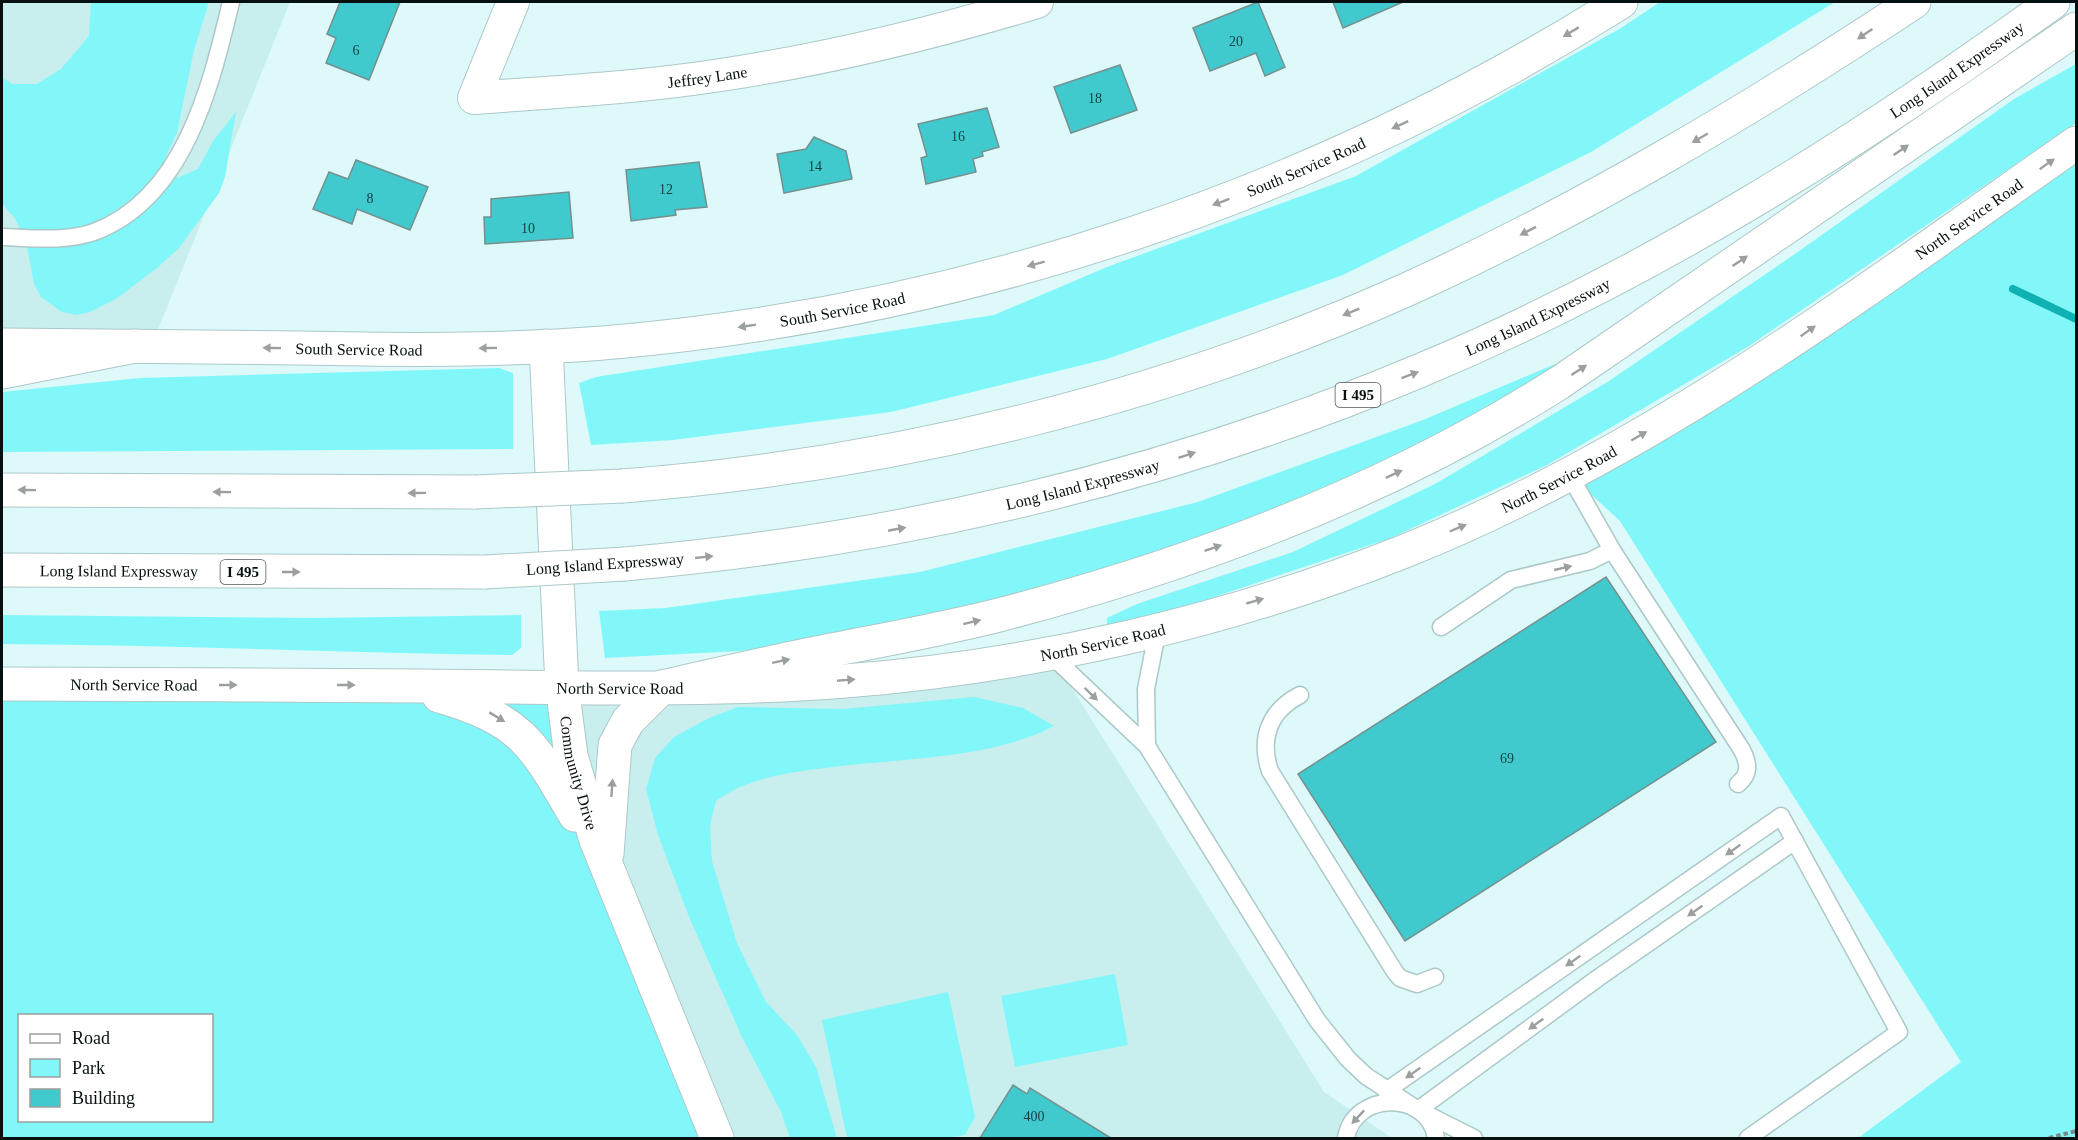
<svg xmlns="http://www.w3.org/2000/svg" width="2078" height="1140" font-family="Georgia,serif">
	<rect width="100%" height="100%" fill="#ddf9f9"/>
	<g fill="#c9eeee">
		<path d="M2,2H290L153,342L2,341Z"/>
		<path d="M1050,653L1324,1092L1392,1138H717L562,686Z"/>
	</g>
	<g fill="#82f7f9" fill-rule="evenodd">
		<path d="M91,2H209L194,50L177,133L166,156L177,178L198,169L213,141L236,112L225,177L219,193L179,248L157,268L116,299L90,312L77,315L62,312L41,297L34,284L27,246L15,218L2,204V77L12,84H37L61,69L89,36Z"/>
		<path d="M1660,2H1835L1591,152L1343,275L1107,359L891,412L673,440L591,445L579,383L596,377L994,315L1107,267L1356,176L1621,28Z"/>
		<path d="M2076,64V123L1749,346L1547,465L1391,538L1133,624H1107V618L1137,604L1293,552L1435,484L1609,381L1792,256L2014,99Z"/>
		<path d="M2076,143V1138H1858L1961,1062L1620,521L1569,474Z"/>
		<path d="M1581,353L1375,474L1061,591L779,649L605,658L599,611L666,608L920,572L1198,502L1423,420Z"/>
		<path d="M499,368L513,373V449L2,452V392L140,378Z"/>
		<path d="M2,615L316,618L521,615V648L512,655C342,653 172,645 2,644Z"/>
		<path d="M2,684L562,686L717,1138H2ZM20,1016H212V1120H20Z"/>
		<path d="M974,697L1023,708L1054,726C989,760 897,758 825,768C786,773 748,778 716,801L710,826L712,861L737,943L766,1002L797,1035L816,1067L837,1138H790L781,1112L742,1037L689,917L658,835L646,789L655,758L674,737L709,718L738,707L843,709Z"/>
		<path d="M1115,974L1128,1045L1015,1067L1001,996Z"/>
		<path d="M948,992L975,1117L965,1135L947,1138H847L822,1020Z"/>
	</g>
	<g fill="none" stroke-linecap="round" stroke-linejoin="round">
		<path stroke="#10b1b3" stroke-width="8" d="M2013,289L2076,319"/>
	</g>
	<g fill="#40cacd" stroke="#769090" stroke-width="1.5">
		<path d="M340,2H400L369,80L326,63L336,38L327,34Z"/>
		<path d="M1258,2L1285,67L1265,76L1256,53L1210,71L1193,28Z"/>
		<path d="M1333,2H1403L1343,28Z"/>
		<path d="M1120,65L1137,110L1071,133L1054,87Z"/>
		<path d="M987,108L999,147L982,152L983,156L973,159L976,172L926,184L921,158L927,156L918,124Z"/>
		<path d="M814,137L846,151L852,179L784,193L777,154L806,149Z"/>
		<path d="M356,160L428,187L410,230L357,209L352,224L313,209L329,172L348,179Z"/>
		<path d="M699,162L707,207L675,210L676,215L631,221L626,170Z"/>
		<path d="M569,192L573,238L485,244L484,217H491V199Z"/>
		<path d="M1606,577L1716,742L1405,941L1298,774Z"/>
		<path d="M1013,1085L1027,1094L1030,1088L1111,1138H980Z"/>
	</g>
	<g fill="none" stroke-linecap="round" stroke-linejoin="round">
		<g stroke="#adc8c8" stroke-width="19">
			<g id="lane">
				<path d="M3,237C33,238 65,242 94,232C185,198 211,85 231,2"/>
				<path d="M1569,474L1612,550L1742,750C1749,764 1750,774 1738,784"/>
				<path d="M1441,627L1511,580L1590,561L1612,550"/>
				<path d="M1050,654L1147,746L1317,1020L1348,1059L1366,1076L1418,1110L1474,1138"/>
				<path d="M1300,695C1269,711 1259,739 1270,771L1395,972L1400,978L1417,984L1435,977"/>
				<path d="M1147,746L1146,689L1158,628"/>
				<path d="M1386,1091L1781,816L1899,1032L1748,1138"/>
				<path d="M1418,1110L1598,978L1795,841"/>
				<path d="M1346,1138C1354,1091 1428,1090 1436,1138"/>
			</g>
		</g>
		<g stroke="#adc8c8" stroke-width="34">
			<g id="street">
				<path id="s1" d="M513,2L474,98C554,92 635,88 714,76C824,60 931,34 1037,2"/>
			</g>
		</g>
		<g stroke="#adc8c8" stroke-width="35">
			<g id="secondary">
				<path id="s2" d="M2,345C100,346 199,347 298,348C399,350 501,351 603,343C964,313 1315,195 1621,2"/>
				<path id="s3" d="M546,346L562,686L571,756L596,840L717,1138"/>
				<path id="s4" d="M2,684C142,684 283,685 423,686C563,687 705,692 845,681C1035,666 1227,622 1405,551C1650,453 1862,293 2076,143"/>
				<path d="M439,696C522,720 533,743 575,815"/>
				<path d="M607,854L615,745L628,721L662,687"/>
			</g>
		</g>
		<g stroke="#adc8c8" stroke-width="35">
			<g id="highway">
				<path d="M2,372L135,346"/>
				<path d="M623,486C892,465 1163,399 1408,289C1586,208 1752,109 1914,2"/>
				<path d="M2,490L475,492"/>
				<path id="s5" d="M625,564C900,540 1164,478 1419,371C1645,277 1855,145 2053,2"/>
				<path id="s6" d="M2,570L485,572"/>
				<path d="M662,687C710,676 759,665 807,655C871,642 936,631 999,615C1195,564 1389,491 1559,383L2076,29"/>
			</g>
		</g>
		<path stroke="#768989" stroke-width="4" stroke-dasharray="4.5 3" stroke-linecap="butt" d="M2049,1138L2076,1131"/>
		<use href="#lane" stroke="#fff" stroke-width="16"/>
		<use href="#street" stroke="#fff" stroke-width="32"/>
		<use href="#secondary" stroke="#fff" stroke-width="33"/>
		<use href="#highway" stroke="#fff" stroke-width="33"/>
		<g stroke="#adc8c8" stroke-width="35" stroke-linecap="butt">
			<g id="highway-bridge">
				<path d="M475,492L623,486"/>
				<path d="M485,572L625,564"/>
			</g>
		</g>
		<use href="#highway-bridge" stroke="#fff" stroke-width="33"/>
	</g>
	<defs><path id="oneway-solid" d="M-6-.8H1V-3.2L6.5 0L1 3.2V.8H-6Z" transform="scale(1.5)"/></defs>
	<g fill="#9c9f9f">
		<use href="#oneway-solid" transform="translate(1571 32) rotate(149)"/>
		<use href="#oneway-solid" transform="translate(1865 34) rotate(146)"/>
		<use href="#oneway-solid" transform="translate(1400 125) rotate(155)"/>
		<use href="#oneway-solid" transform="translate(1700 138) rotate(150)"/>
		<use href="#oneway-solid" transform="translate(1901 150) rotate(-34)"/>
		<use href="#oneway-solid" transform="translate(2047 164) rotate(-35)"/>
		<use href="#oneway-solid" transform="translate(1221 202) rotate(160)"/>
		<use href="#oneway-solid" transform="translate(1528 231) rotate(153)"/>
		<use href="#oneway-solid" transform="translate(1740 261) rotate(-34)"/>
		<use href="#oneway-solid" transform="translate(1036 264) rotate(165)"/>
		<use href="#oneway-solid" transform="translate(1351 312) rotate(158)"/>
		<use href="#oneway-solid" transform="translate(747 326) rotate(171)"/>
		<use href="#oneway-solid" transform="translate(1808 331) rotate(-35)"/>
		<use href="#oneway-solid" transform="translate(272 348) rotate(-179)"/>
		<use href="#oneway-solid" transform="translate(488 348) rotate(179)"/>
		<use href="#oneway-solid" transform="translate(1579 370) rotate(-33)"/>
		<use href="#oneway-solid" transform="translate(1410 375) rotate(-21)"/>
		<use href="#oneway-solid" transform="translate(1639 436) rotate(-30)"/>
		<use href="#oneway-solid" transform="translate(1187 455) rotate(-18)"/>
		<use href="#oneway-solid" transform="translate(1394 474) rotate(-25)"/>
		<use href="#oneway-solid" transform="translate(27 490) rotate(-179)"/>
		<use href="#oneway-solid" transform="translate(222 492) rotate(-179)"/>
		<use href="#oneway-solid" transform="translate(417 493) rotate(179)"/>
		<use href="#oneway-solid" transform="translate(1458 528) rotate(-23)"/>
		<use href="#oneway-solid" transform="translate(897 529) rotate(-11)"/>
		<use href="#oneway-solid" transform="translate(1213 548) rotate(-19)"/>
		<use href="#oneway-solid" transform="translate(704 557) rotate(-6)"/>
		<use href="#oneway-solid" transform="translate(1563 568) rotate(-13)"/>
		<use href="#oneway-solid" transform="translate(291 572)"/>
		<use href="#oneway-solid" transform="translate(1255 601) rotate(-16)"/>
		<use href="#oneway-solid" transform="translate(972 622) rotate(-14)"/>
		<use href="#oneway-solid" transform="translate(781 661) rotate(-12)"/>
		<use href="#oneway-solid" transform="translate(846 680) rotate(-5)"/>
		<use href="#oneway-solid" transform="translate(228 685)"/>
		<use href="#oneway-solid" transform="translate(346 685)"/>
		<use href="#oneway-solid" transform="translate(1091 694) rotate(44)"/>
		<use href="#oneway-solid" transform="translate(497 717) rotate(31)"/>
		<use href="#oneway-solid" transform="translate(612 788) rotate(-86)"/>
		<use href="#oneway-solid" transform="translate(1733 850) rotate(145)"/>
		<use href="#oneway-solid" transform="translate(1695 911) rotate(145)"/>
		<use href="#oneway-solid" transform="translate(1573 961) rotate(145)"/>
		<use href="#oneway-solid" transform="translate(1536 1024) rotate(144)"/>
		<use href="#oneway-solid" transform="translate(1413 1073) rotate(145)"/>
		<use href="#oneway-solid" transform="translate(1358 1117) rotate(133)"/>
	</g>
	<g text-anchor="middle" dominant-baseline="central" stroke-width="6" stroke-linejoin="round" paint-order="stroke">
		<g font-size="14" fill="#153e3f">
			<text x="1236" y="41">20</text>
			<text x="356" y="50">6</text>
			<text x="1095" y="98">18</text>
			<text x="958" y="136">16</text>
			<text x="815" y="166">14</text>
			<text x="666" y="189">12</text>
			<text x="370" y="198">8</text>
			<text x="528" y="228">10</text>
			<text x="1507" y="758">69</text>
			<text x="1034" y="1116">400</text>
		</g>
		<g fill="#fff" stroke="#515858" stroke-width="1.5">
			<rect x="1335.5" y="383" width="45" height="24" rx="4.5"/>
			<rect x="220.5" y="560" width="45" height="24" rx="4.5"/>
		</g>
		<g font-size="15" font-weight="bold" fill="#071010">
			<text x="1358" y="395">I 495</text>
			<text x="243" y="572">I 495</text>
		</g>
		<g font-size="16" fill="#071010" stroke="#fff">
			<text stroke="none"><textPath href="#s5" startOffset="1438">Long Island Expressway</textPath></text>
			<text stroke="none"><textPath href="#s1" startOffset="338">Jeffrey Lane</textPath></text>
			<text stroke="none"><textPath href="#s2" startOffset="1329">South Service Road</textPath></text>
			<text stroke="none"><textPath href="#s4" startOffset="2076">North Service Road</textPath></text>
			<text stroke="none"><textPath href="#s2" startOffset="843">South Service Road</textPath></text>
			<text stroke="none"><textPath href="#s5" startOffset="951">Long Island Expressway</textPath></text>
			<text stroke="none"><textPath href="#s2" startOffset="357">South Service Road</textPath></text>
			<text stroke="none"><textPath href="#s4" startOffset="1590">North Service Road</textPath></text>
			<text stroke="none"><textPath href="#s5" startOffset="465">Long Island Expressway</textPath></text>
			<text transform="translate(605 564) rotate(-4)">Long Island Expressway</text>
			<text stroke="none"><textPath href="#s6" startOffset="117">Long Island Expressway</textPath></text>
			<text stroke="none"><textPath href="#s4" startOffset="1104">North Service Road</textPath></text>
			<text stroke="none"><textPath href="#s4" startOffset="132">North Service Road</textPath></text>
			<text stroke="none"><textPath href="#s4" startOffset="618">North Service Road</textPath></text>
			<text stroke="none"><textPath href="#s3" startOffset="429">Community Drive</textPath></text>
		</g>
	</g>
	<rect width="2078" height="1140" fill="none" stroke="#071010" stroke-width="6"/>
	<rect x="18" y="1014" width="195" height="108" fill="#ffffff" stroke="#9c9f9f" stroke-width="1.5"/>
	<rect x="30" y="1034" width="30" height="9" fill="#ffffff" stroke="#9c9f9f" stroke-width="1.5"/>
	<text x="72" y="1044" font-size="18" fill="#071010">Road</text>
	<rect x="30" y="1059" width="30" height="18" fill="#82f7f9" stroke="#9c9f9f" stroke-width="1.5"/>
	<text x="72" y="1074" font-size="18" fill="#071010">Park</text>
	<rect x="30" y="1089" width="30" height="18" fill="#40cacd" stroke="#9c9f9f" stroke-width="1.5"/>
	<text x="72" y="1104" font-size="18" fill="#071010">Building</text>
</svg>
